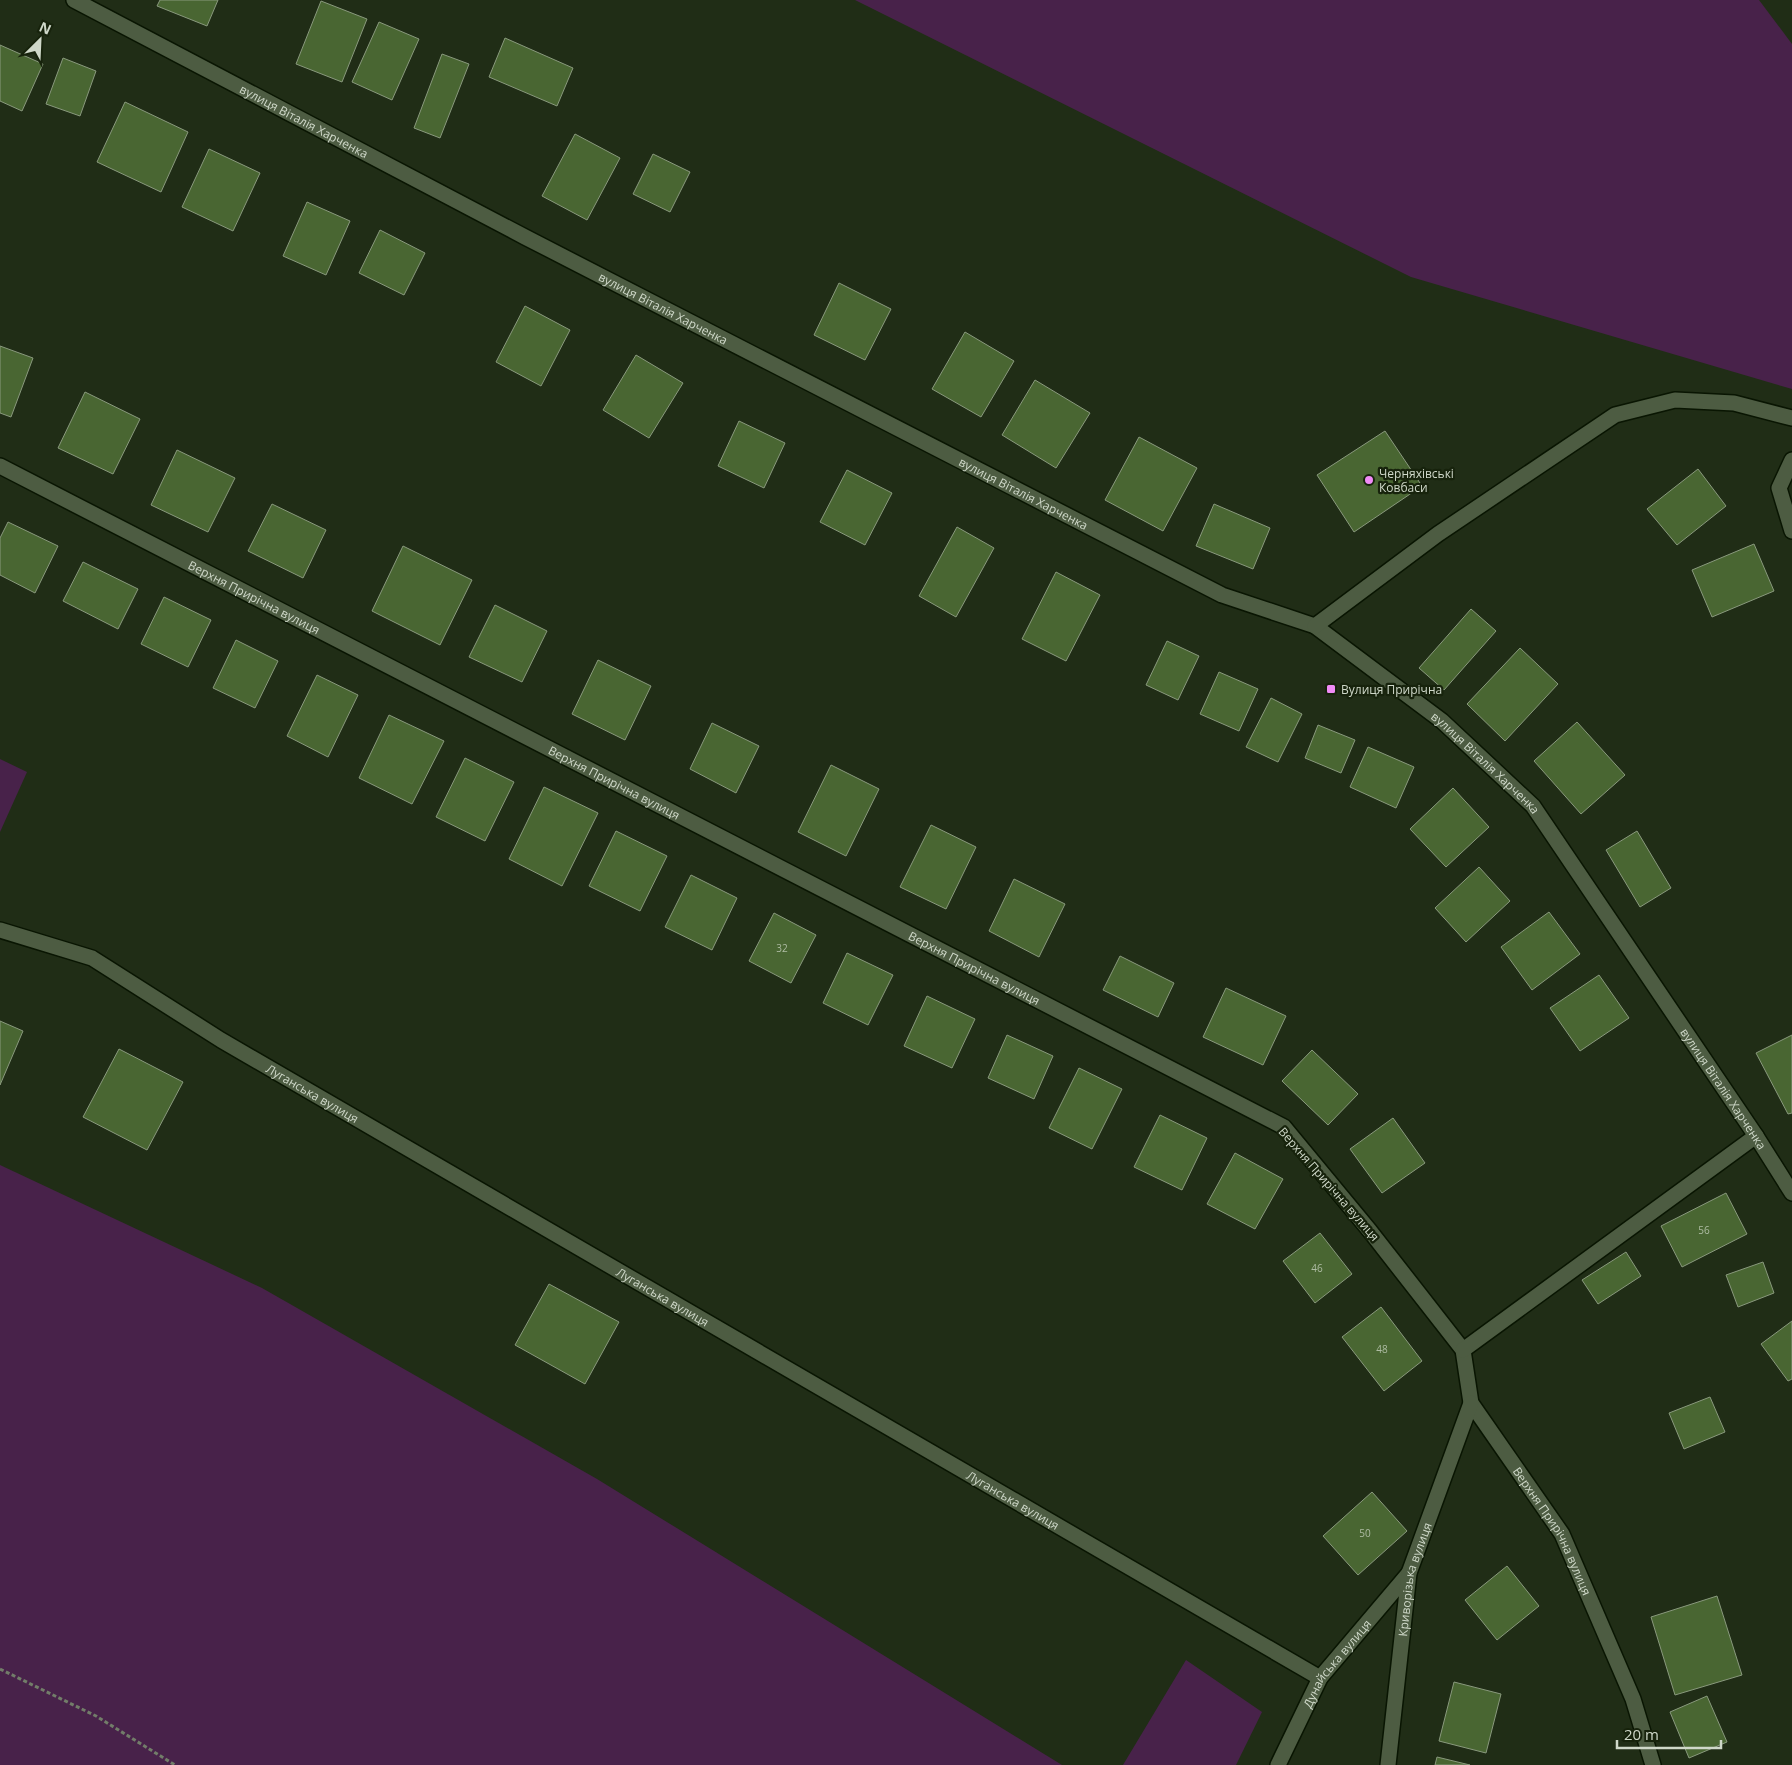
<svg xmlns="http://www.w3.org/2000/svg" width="1792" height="1765" font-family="'Open Sans',sans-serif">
	<rect width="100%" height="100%" fill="#202d16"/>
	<g fill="#48224a">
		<path d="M855,0H1759L1792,44V389L1411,277Z"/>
		<path d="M0,759L27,772L0,832Z"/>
		<path d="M0,1165L262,1288L597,1479L1062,1765H0Z"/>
		<path d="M1186,1660L1262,1712L1236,1765H1123Z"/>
	</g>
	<g fill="#496632" stroke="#89997d">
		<path d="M160,0H218L207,26L157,6Z"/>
		<path d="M321,1L367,19L342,82L296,64Z"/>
		<path d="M379,22L419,39L392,100L352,82Z"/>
		<path d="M505,38L573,68L557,106L489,77Z"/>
		<path d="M0,45L43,64L22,111L0,101Z"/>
		<path d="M442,54L469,64L440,138L414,128Z"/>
		<path d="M63,58L96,71L80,116L46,104Z"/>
		<path d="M125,102L188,132L161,192L97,162Z"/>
		<path d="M575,134L620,158L587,220L542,196Z"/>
		<path d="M209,149L260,173L233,231L182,207Z"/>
		<path d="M653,154L690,172L670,212L633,194Z"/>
		<path d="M307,202L350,221L326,275L283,256Z"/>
		<path d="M380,230L425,253L404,295L359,273Z"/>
		<path d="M839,283L891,309L865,360L814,335Z"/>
		<path d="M525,306L570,330L541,386L496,362Z"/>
		<path d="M965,332L1014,361L981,417L932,389Z"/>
		<path d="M0,346L33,358L11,417L0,413Z"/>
		<path d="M636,355L683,383L649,438L603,410Z"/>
		<path d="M1035,380L1090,413L1056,468L1002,435Z"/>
		<path d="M85,392L140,419L113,474L58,448Z"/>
		<path d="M739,421L785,443L764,488L718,466Z"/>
		<path d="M1385,431L1422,486L1354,532L1317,475Z"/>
		<path d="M1139,437L1197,468L1163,531L1105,500Z"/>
		<path d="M177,450L235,478L208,532L151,505Z"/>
		<path d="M1698,469L1726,506L1677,545L1647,509Z"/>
		<path d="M847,470L892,493L865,545L820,522Z"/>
		<path d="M272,504L326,530L303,578L248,551Z"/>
		<path d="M1214,504L1270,528L1253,569L1196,546Z"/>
		<path d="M8,522L58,546L35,593L0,575V538Z"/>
		<path d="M957,527L994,548L956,617L919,596Z"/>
		<path d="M1754,544L1774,591L1712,617L1692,570Z"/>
		<path d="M403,546L472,580L440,645L372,611Z"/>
		<path d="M83,562L138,589L118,629L63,601Z"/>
		<path d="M1056,572L1100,595L1066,661L1022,639Z"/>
		<path d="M164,597L211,620L188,667L141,644Z"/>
		<path d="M495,605L547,631L522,682L469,657Z"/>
		<path d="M1471,609L1496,631L1444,690L1419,668Z"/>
		<path d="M236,640L278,661L255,708L213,688Z"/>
		<path d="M1167,641L1199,656L1178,700L1146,685Z"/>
		<path d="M1520,648L1558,684L1505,741L1467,704Z"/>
		<path d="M598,660L651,686L625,740L572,714Z"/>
		<path d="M1219,672L1258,689L1239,731L1200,714Z"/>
		<path d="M317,675L358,695L328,757L287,736Z"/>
		<path d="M1271,698L1302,714L1278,762L1246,747Z"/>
		<path d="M389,715L444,741L412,804L359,778Z"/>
		<path d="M1577,722L1625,775L1581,814L1534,761Z"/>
		<path d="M712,723L759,746L736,793L690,769Z"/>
		<path d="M1318,725L1355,740L1341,773L1305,758Z"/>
		<path d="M1368,747L1414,767L1396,808L1350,787Z"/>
		<path d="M465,758L514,782L485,841L436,817Z"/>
		<path d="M831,765L879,789L846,856L798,832Z"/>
		<path d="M544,787L598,813L562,886L509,859Z"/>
		<path d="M1453,788L1489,827L1446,867L1410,829Z"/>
		<path d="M931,825L976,847L946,909L900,887Z"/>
		<path d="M616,831L667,856L640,911L589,886Z"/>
		<path d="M1637,831L1671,888L1640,907L1606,850Z"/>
		<path d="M1479,867L1510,901L1466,942L1435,908Z"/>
		<path d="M691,875L737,898L712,950L665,927Z"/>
		<path d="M1014,879L1065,904L1039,957L989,931Z"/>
		<path d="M1549,912L1580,954L1532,990L1501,947Z"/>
		<path d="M774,913L816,935L791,983L749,961Z"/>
		<path d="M847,953L893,975L868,1025L823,1003Z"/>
		<path d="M1120,956L1174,983L1158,1017L1103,990Z"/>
		<path d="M1599,975L1629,1018L1580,1051L1550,1008Z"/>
		<path d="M1226,988L1286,1016L1263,1065L1203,1037Z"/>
		<path d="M927,996L975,1019L952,1068L904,1046Z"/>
		<path d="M0,1021L23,1031L0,1085Z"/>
		<path d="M1007,1035L1053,1056L1034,1099L988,1078Z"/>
		<path d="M1792,1035V1113L1788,1114L1756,1053Z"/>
		<path d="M119,1049L183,1082L147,1150L83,1117Z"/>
		<path d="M1312,1050L1358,1094L1328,1125L1282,1081Z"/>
		<path d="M1079,1068L1122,1089L1092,1149L1049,1128Z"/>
		<path d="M1160,1115L1207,1138L1182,1190L1134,1167Z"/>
		<path d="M1393,1118L1425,1163L1382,1193L1350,1149Z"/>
		<path d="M1235,1153L1283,1179L1255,1229L1207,1204Z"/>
		<path d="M1726,1193L1747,1234L1682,1267L1661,1226Z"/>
		<path d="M1320,1233L1352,1274L1315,1303L1283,1261Z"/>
		<path d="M1626,1252L1641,1276L1598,1304L1582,1280Z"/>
		<path d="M1763,1262L1774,1293L1738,1307L1726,1275Z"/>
		<path d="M549,1284L619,1322L585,1384L515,1345Z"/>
		<path d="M1381,1307L1422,1361L1384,1391L1342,1337Z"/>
		<path d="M1792,1321V1379L1788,1381L1761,1344Z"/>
		<path d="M1710,1397L1725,1432L1684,1449L1669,1413Z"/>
		<path d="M1372,1492L1407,1531L1358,1575L1323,1536Z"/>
		<path d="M1507,1566L1539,1606L1497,1640L1465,1600Z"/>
		<path d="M1717,1596L1742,1675L1675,1695L1651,1617Z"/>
		<path d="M1454,1682L1501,1694L1486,1753L1439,1741Z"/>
		<path d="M1707,1696L1727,1742L1689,1758L1670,1712Z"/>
		<path d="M1437,1757L1470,1765H1435Z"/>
	</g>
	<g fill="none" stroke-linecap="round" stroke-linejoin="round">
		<g stroke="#091502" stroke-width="18">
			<g id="minor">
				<path id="s1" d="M74,0L525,237L1222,595L1315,626L1442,721L1533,806L1756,1136L1792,1193"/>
				<path d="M1792,460L1779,488L1792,531"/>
				<path id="s2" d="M0,466L1284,1127L1370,1231L1463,1350L1471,1403L1562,1534L1633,1699L1653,1765"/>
				<path d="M1315,626L1438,534L1615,415L1675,400L1734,403L1792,418"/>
				<path id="s3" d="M0,930L92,958L221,1040L1320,1678"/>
				<path d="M1463,1350L1756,1136"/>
				<path id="s4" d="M1278,1765L1320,1678L1409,1573"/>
				<path id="s5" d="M1388,1765L1409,1573L1471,1403"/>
			</g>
		</g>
		<path stroke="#727d69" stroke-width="3" stroke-dasharray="4 2.5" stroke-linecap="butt" d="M0,1669L96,1716L175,1765"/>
		<use href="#minor" stroke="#4d5c42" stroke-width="15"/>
	</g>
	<g fill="#f08bf6" stroke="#17230c" stroke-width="2">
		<circle cx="1369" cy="480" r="5"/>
		<rect x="1326" y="684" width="10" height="10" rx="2.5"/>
	</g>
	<g text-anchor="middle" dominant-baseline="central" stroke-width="4.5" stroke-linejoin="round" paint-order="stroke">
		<g font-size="10" fill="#aebca3">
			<text x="782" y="948">32</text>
			<text x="1704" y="1230">56</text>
			<text x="1317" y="1268">46</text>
			<text x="1382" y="1349">48</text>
			<text x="1365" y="1533">50</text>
		</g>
		<g font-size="12" fill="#cfd8c9" stroke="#17230c">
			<text stroke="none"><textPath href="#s1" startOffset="260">вулиця Віталія Харченка</textPath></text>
			<text stroke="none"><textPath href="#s1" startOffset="665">вулиця Віталія Харченка</textPath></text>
			<text stroke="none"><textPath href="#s1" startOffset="1070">вулиця Віталія Харченка</textPath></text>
			<text stroke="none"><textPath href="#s2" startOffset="286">Верхня Прирічна вулиця</textPath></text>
			<text stroke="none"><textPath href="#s1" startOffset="1610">вулиця Віталія Харченка</textPath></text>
			<text stroke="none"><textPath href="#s2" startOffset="691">Верхня Прирічна вулиця</textPath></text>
			<text stroke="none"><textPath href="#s2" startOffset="1096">Верхня Прирічна вулиця</textPath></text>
			<text stroke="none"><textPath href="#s1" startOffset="2015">вулиця Віталія Харченка</textPath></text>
			<text stroke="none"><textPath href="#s3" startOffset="355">Луганська вулиця</textPath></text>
			<text transform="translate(1329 1184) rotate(49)">Верхня Прирічна вулиця</text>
			<text stroke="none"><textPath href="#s3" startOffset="760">Луганська вулиця</textPath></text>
			<text stroke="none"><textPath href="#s3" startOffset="1165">Луганська вулиця</textPath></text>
			<text stroke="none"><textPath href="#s2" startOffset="1936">Верхня Прирічна вулиця</textPath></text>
			<text stroke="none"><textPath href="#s5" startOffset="188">Криворізька вулиця</textPath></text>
			<text stroke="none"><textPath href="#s4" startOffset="118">Дунайська вулиця</textPath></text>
		</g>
		<g font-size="12" fill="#cfd8c9" stroke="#17230c" text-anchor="start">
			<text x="1379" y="473">Черняхівські<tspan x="1379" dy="14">Ковбаси</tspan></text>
			<text x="1341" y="689">Вулиця Прирічна</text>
		</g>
	</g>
	<g transform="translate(40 40) rotate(24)" stroke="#17230c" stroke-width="4" paint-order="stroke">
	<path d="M0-4L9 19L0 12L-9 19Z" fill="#cfd8c9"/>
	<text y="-8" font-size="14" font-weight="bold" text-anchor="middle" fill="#cfd8c9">N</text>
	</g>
	<path d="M1617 1740v8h104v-8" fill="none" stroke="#cfd8c9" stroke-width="2.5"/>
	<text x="1624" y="1740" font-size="15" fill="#cfd8c9" stroke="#17230c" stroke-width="4" paint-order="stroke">20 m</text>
</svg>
